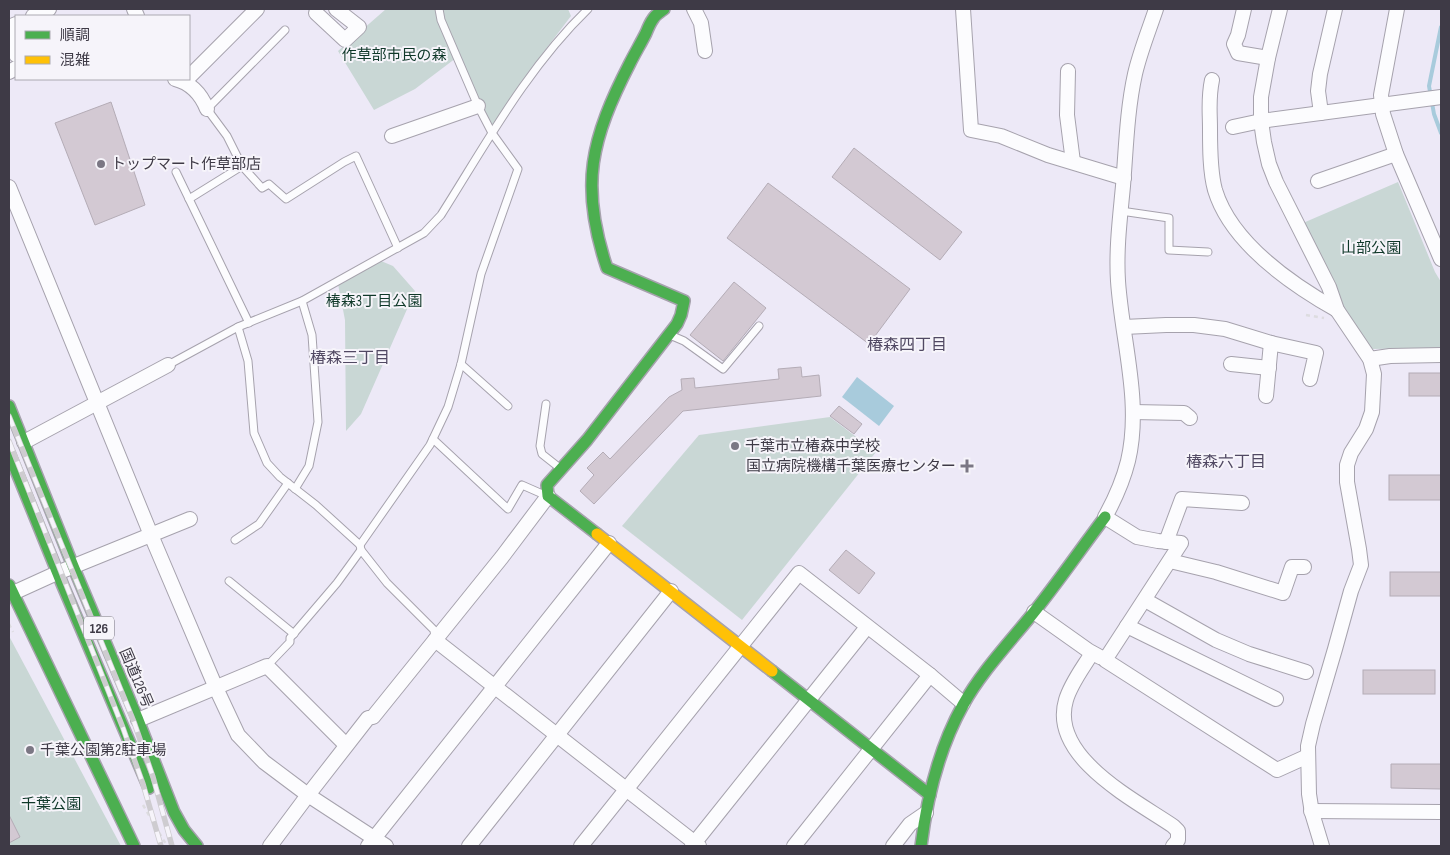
<svg xmlns="http://www.w3.org/2000/svg" width="1450" height="855" font-family="'Sofia Sans Condensed','Noto Sans JP',sans-serif">
	<rect width="100%" height="100%" fill="#ede9f7"/>
	<g fill="#c9d7d5">
		<path d="M386,9H568L571,16L533,66L496,125L490,126L460,55L415,89L374,110L338,51Z"/>
		<path d="M1398,182L1435,272L1441,282V348L1372,349L1347,313L1303,223Z"/>
		<path d="M381,261L393,266L415,291L361,414L346,431L345,320L338,284Z"/>
		<path d="M830,417L876,452L742,620L622,526L699,435Z"/>
		<path d="M9,636L121,846H9Z"/>
	</g>
	<path fill="#a8cbdc" d="M857,377L894,406L879,426L842,397Z"/>
	<g fill="none" stroke-linecap="round" stroke-linejoin="round">
		<path stroke="#a8cbdc" stroke-width="4" d="M1441,27L1429,86L1434,114L1441,133"/>
	</g>
	<g fill="#d3c9d3" stroke="#b4acb6">
		<path d="M111,102L145,205L95,225L55,123Z"/>
		<path d="M854,148L962,232L940,260L832,177Z"/>
		<path d="M768,183L910,289L869,344L727,238Z"/>
		<path d="M734,282L766,308L723,361L690,335Z"/>
		<path d="M801,367L802,377L819,375L821,396L683,411L594,504L580,491L594,475L587,468L603,452L610,459L669,397L682,390L681,379L694,378L695,388L779,379L778,369Z"/>
		<rect x="1409" y="373" width="32" height="23"/>
		<path d="M839,406L862,424L854,434L830,416Z"/>
		<rect x="1389" y="475" width="52" height="25"/>
		<path d="M846,550L875,573L859,594L829,570Z"/>
		<rect x="1390" y="572" width="51" height="24"/>
		<rect x="1363" y="670" width="72" height="24"/>
		<path d="M1391,764H1441V789L1391,788Z"/>
		<path d="M9,815L20,837L9,843Z"/>
	</g>
	<g fill="none" stroke-linecap="round" stroke-linejoin="round">
		<g stroke="#a6a2ad" stroke-width="9">
			<g id="lane">
				<path d="M242,166L262,188L269,184L286,199L344,162L356,156L398,248"/>
				<path d="M176,172L249,323"/>
				<path d="M189,199L242,166L227,136L207,109L285,30"/>
				<path d="M1121,211L1169,218V250L1208,252"/>
				<path d="M238,327L248,361L254,433L267,463L280,477L316,505L360,545L361,550L387,583L434,630L435,639"/>
				<path d="M670,335L684,341L723,369L759,326"/>
				<path d="M461,364L508,406"/>
				<path d="M168,365L238,327L302,301L424,233L441,215C486,144 527,68 588,9"/>
				<path d="M546,404L540,446L542,454L561,469"/>
				<path d="M433,439L508,509L522,485L547,496"/>
				<path d="M295,489L309,466L318,422L312,335L302,301"/>
				<path d="M235,540L259,524L288,483"/>
				<path d="M360,545L430,445L448,407L461,364L481,274L518,169L492,133L478,106L441,20L439,9"/>
				<path d="M229,581L294,634"/>
				<path d="M267,666L290,642V638L337,583L361,550"/>
			</g>
		</g>
		<g stroke="#a6a2ad" stroke-width="16">
			<g id="street">
				<path d="M134,9L137,16"/>
				<path d="M694,9L701,23L705,51"/>
				<path d="M963,9L971,130L1001,136L1048,155L1124,178"/>
				<path d="M1156,9C1149,30 1140,52 1135,74C1127,110 1126,149 1123,186C1120,218 1116,249 1118,281C1122,341 1142,402 1128,461C1123,481 1115,499 1105,517L1137,537L1158,541L1181,543L1105,660L1277,770L1308,756"/>
				<path d="M1244,9L1238,35L1234,44L1238,53L1268,58"/>
				<path d="M1280,9L1268,58L1261,97V121L1264,142L1269,164L1276,182L1329,287L1337,310L1370,359L1374,374L1372,412L1366,429L1351,453L1347,465V482L1359,549L1361,565L1351,591L1335,649L1313,724L1308,746L1309,794L1312,813L1322,846"/>
				<path d="M1397,9L1381,95L1383,114L1396,154L1441,259"/>
				<path d="M316,13L345,40L359,27L336,9"/>
				<path d="M33,16L49,9"/>
				<path d="M9,27L16,24"/>
				<path d="M9,35L16,55"/>
				<path d="M1068,71L1067,115L1073,162"/>
				<path d="M9,72L16,68"/>
				<path d="M189,77L257,9"/>
				<path d="M175,79C191,83 201,94 207,109"/>
				<path d="M1212,80C1208,99 1210,111 1210,129C1210,148 1210,172 1215,190C1231,243 1291,284 1337,310"/>
				<path d="M1321,113L1318,91L1320,74L1335,9"/>
				<path d="M1233,127L1261,121L1441,97"/>
				<path d="M392,136L478,106"/>
				<path d="M1318,181L1396,154"/>
				<path d="M9,187L151,535L216,688L238,735L264,762L308,795L386,846"/>
				<path d="M1124,327L1166,325H1194L1225,329L1271,343L1316,353L1310,379"/>
				<path d="M1370,359L1390,356L1441,355"/>
				<path d="M1231,364L1269,368"/>
				<path d="M1266,396L1271,343"/>
				<path d="M1133,412L1184,413L1190,418"/>
				<path d="M24,442L168,365"/>
				<path d="M1166,542L1182,499L1242,503"/>
				<path d="M1170,561L1216,572L1283,593L1292,567H1304"/>
				<path d="M13,593L57,573L190,519"/>
				<path d="M1145,600L1216,640L1249,654L1306,672"/>
				<path d="M1034,612L1089,651L1100,657"/>
				<path d="M1127,626L1276,699"/>
				<path d="M435,640L699,846"/>
				<path d="M1092,653C1083,668 1071,683 1066,700C1049,757 1135,800 1173,826L1178,831V840L1173,846"/>
				<path d="M138,720L267,666L346,745"/>
				<path d="M1311,811L1441,812"/>
				<path d="M270,846L308,795L368,718L373,717L502,557L548,496"/>
				<path d="M368,846L609,543"/>
				<path d="M469,846L671,591"/>
				<path d="M581,846L799,573L930,675L963,703"/>
				<path d="M692,846L867,627"/>
				<path d="M794,846L930,675"/>
				<path d="M893,846L910,824L926,813"/>
			</g>
		</g>
		<g stroke="#a6a2ad" stroke-width="14">
			<g id="fast">
				<path d="M9,406L73,566L138,720L174,812L184,830L197,846"/>
				<path d="M9,453L63,586L149,788"/>
				<path d="M597,534L548,496L547,485L587,440L677,324L681,315L684,301L607,268C579,185 591,139 630,63C635,53 641,43 646,33C648,28 650,23 653,19C655,15 660,12 664,9"/>
				<path d="M9,585L134,846"/>
				<path d="M772,671L930,795"/>
				<path d="M921,846C927,797 939,748 963,705C980,674 1007,645 1030,617C1056,585 1080,550 1105,517"/>
			</g>
		</g>
		<g stroke="#a6a2ad" stroke-width="14">
			<path id="slow" d="M597,534L772,671"/>
		</g>
		<g stroke="#dddce0" stroke-width="2.5" stroke-dasharray="4 4" stroke-linecap="butt">
			<path d="M1306,315L1324,318"/>
			<path d="M9,624L13,632"/>
			<path d="M143,805L164,841L168,846"/>
		</g>
		<use href="#lane" stroke="#fcfcfe" stroke-width="7"/>
		<use href="#street" stroke="#fcfcfe" stroke-width="14"/>
		<use href="#fast" stroke="#4caf50" stroke-width="11"/>
		<use href="#slow" stroke="#ffc107" stroke-width="11"/>
		<g stroke="#ceccd0" stroke-width="5.5">
			<g id="rail">
				<path d="M9,416L134,722L153,777L172,846"/>
				<path d="M9,441L123,728L143,784L161,846"/>
			</g>
		</g>
		<use href="#rail" stroke="#f6f4fa" stroke-width="4" stroke-dasharray="11" stroke-linecap="butt"/>
	</g>
	<g fill="#7b7784" stroke="#f6f4fa" stroke-width="2">
		<circle cx="101" cy="164" r="5"/>
		<circle cx="735" cy="446" r="5"/>
		<path d="M964.5 458.5h5v5h5v5h-5v5h-5v-5h-5v-5h5z"/>
		<circle cx="30" cy="750" r="5"/>
	</g>
	<g text-anchor="middle" dominant-baseline="central" stroke-width="4" stroke-linejoin="round" paint-order="stroke">
		<rect fill="#f6f4fa" stroke="#75727c" stroke-width="1" x="84" y="616.5" width="30" height="23" rx="4"/>
		<g font-size="14" font-weight="bold" fill="#3e3a46">
			<text x="99" y="628">126</text>
		</g>
		<g font-size="15" fill="#0f3829" stroke="#f6f4fa">
			<text x="394" y="55">作草部市民の森</text>
			<text x="1371" y="248">山部公園</text>
			<text x="374" y="301">椿森3丁目公園</text>
			<text x="51" y="804">千葉公園</text>
		</g>
		<g font-size="15" fill="#3e3a46" stroke="#f6f4fa" text-anchor="start">
			<text x="111" y="164">トップマート作草部店</text>
			<text x="745" y="446">千葉市立椿森中学校</text>
			<text x="956" y="466" text-anchor="end">国立病院機構千葉医療センター</text>
			<text x="40" y="750">千葉公園第2駐車場</text>
		</g>
		<g font-size="15" fill="#3e3a46" stroke="#f6f4fa">
			<text transform="translate(136 678) rotate(67)">国道126号</text>
		</g>
		<g font-size="16" fill="#514963" stroke="#f6f4fa">
			<text x="907" y="345">椿森四丁目</text>
			<text x="350" y="358">椿森三丁目</text>
			<text x="1226" y="462">椿森六丁目</text>
		</g>
	</g>
	<rect width="1450" height="855" fill="none" stroke="#3e3a46" stroke-width="20"/>
	<rect x="15" y="15" width="175" height="65" fill="#f6f4fa" stroke="#acaab2"/>
	<rect x="25" y="31" width="25" height="8" fill="#4caf50" stroke="#acaab2"/>
	<text x="60" y="40" font-size="15" fill="#3e3a46">順調</text>
	<rect x="25" y="56" width="25" height="8" fill="#ffc107" stroke="#acaab2"/>
	<text x="60" y="65" font-size="15" fill="#3e3a46">混雑</text>
</svg>
